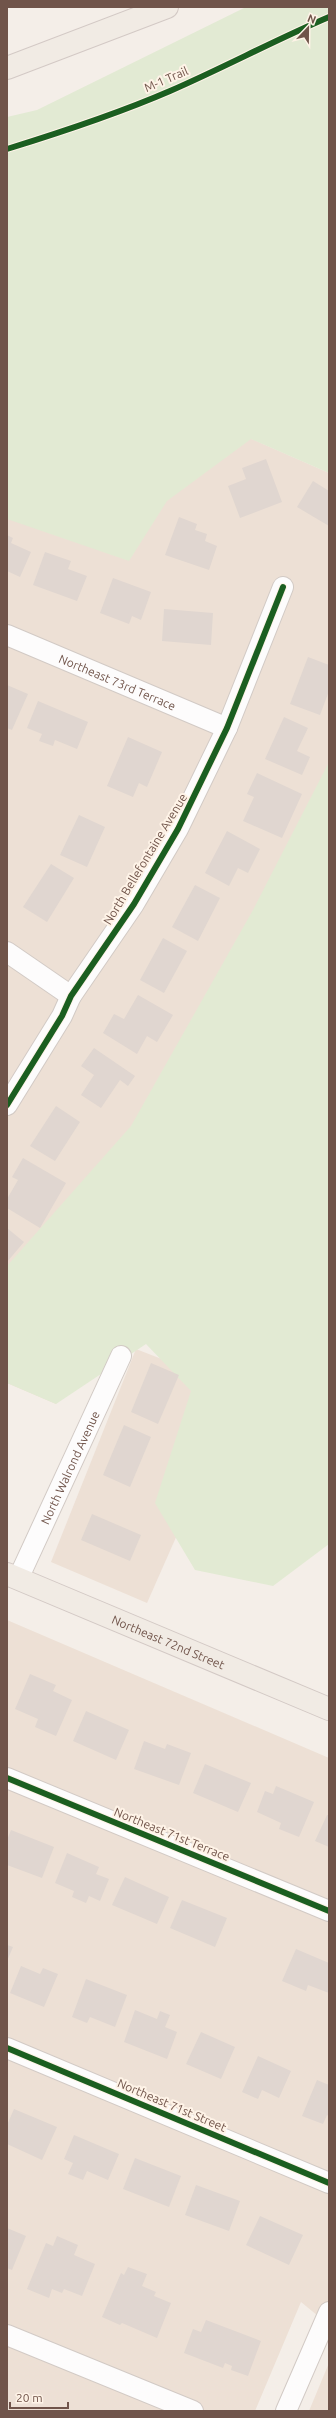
<svg xmlns="http://www.w3.org/2000/svg" width="336" height="2418" font-family="Ubuntu,sans-serif">
	<rect width="100%" height="100%" fill="#f4eee8"/>
	<g fill="#ede0d5">
		<path d="M7,331L329,473V796L56,1404L7,1383Z"/>
		<path d="M136,1349L241,1390L147,1603L51,1562Z"/>
		<path d="M7,1620L329,1758V2325L301,2302L255,2411H7Z"/>
		<path d="M329,2363V2411H309Z"/>
	</g>
	<g fill="#e2ead3">
		<path d="M246,7H329V473L251,439L167,501L129,561L7,519V117L37,110Z"/>
		<path d="M329,762V1544L273,1586L195,1570L155,1503L191,1391L146,1344L56,1404L7,1383V1266L131,1126L253,910Z"/>
	</g>
	<g fill="#e0d6d0">
		<path d="M266,459L282,502L240,518L228,486L246,479L242,468Z"/>
		<path d="M313,481L329,491V526L297,507Z"/>
		<path d="M179,517L197,524L195,530L207,534L205,541L217,546L209,570L165,555Z"/>
		<path d="M7,535L13,538L11,543L31,552L20,577L7,571Z"/>
		<path d="M45,552L71,561L68,569L87,576L77,601L33,585Z"/>
		<path d="M113,578L151,592L141,620L132,616L129,624L100,613Z"/>
		<path d="M164,609L213,613L211,645L162,641Z"/>
		<path d="M308,657L329,665V691L320,715L290,704Z"/>
		<path d="M7,685L28,694L12,730L7,728Z"/>
		<path d="M38,701L88,722L77,749L55,740L53,746L39,741L42,734L27,728Z"/>
		<path d="M284,717L308,728L297,751L310,757L302,775L265,759Z"/>
		<path d="M128,737L162,752L147,787L139,783L133,797L107,786Z"/>
		<path d="M257,773L302,794L282,838L243,821L254,797L247,794Z"/>
		<path d="M79,815L105,827L87,867L60,855Z"/>
		<path d="M227,831L260,849L248,873L238,868L229,886L205,873Z"/>
		<path d="M51,864L74,878L47,922L23,907Z"/>
		<path d="M195,885L220,898L198,941L172,927Z"/>
		<path d="M163,938L187,951L164,993L140,980Z"/>
		<path d="M138,995L173,1015L157,1042L147,1036L137,1054L103,1033L114,1014L124,1019Z"/>
		<path d="M94,1048L135,1076L128,1086L120,1080L101,1108L81,1095L94,1075L81,1066Z"/>
		<path d="M56,1106L80,1122L55,1161L30,1146Z"/>
		<path d="M23,1158L66,1183L40,1228L7,1208V1199L18,1180L12,1177Z"/>
		<path d="M7,1228L24,1242L7,1262Z"/>
		<path d="M151,1363L179,1375L158,1424L131,1412Z"/>
		<path d="M124,1425L151,1437L130,1487L103,1475Z"/>
		<path d="M92,1514L141,1535L130,1561L81,1540Z"/>
		<path d="M30,1674L56,1685L53,1691L72,1700L56,1736L35,1727L38,1719L15,1709Z"/>
		<path d="M86,1711L129,1730L116,1760L73,1741Z"/>
		<path d="M144,1741L165,1749L167,1744L191,1753L179,1785L134,1769Z"/>
		<path d="M205,1764L251,1783L238,1812L193,1793Z"/>
		<path d="M276,1786L314,1802L299,1837L279,1829L281,1823L257,1812L265,1791L273,1794Z"/>
		<path d="M327,1815H329V1847L315,1841Z"/>
		<path d="M11,1830L54,1847L42,1878L7,1865V1840Z"/>
		<path d="M67,1853L99,1867L96,1874L109,1879L100,1901L89,1896L86,1903L72,1897L74,1891L55,1883Z"/>
		<path d="M125,1877L169,1897L157,1924L112,1905Z"/>
		<path d="M182,1900L227,1918L215,1947L170,1928Z"/>
		<path d="M7,1945L13,1947L7,1961Z"/>
		<path d="M296,1949L329,1963V1993L308,1985L306,1991L282,1981Z"/>
		<path d="M21,1966L40,1974L43,1968L58,1974L44,2007L10,1993Z"/>
		<path d="M86,1979L127,1995L115,2027L90,2017L87,2023L72,2017Z"/>
		<path d="M135,2010L157,2019L160,2011L170,2015L165,2027L177,2032L167,2059L124,2042Z"/>
		<path d="M201,2032L235,2047L221,2079L186,2064Z"/>
		<path d="M258,2056L291,2071L279,2098L262,2090L258,2099L242,2092Z"/>
		<path d="M317,2080L329,2085V2116L327,2115L323,2124L302,2116Z"/>
		<path d="M14,2109L57,2127L42,2160L7,2144V2125Z"/>
		<path d="M74,2135L119,2154L108,2180L87,2171L83,2180L68,2174L73,2163L64,2159Z"/>
		<path d="M135,2158L181,2176L169,2207L123,2189Z"/>
		<path d="M196,2185L240,2201L229,2231L185,2215Z"/>
		<path d="M260,2216L303,2235L289,2265L246,2245Z"/>
		<path d="M7,2228L26,2236L12,2270L7,2268Z"/>
		<path d="M57,2236L78,2245L74,2255L95,2264L82,2296L64,2289L62,2293L52,2289L49,2298L27,2289L46,2243L53,2246Z"/>
		<path d="M128,2267L147,2274L142,2286L156,2292L154,2296L171,2303L157,2338L122,2323L120,2325L102,2317L121,2273L124,2275Z"/>
		<path d="M206,2320L261,2341L248,2376L231,2370L232,2366L225,2363L223,2368L184,2353L193,2329L201,2332Z"/>
	</g>
	<g fill="none" stroke-linecap="round" stroke-linejoin="round">
		<g stroke="#d2cac5" stroke-width="22">
			<g id="minor">
				<path id="s1" d="M7,635L227,728"/>
				<path d="M7,952L71,996"/>
				<path d="M7,1105L62,1016L71,996L134,904L178,829L227,728L283,587"/>
				<path id="s2" d="M18,1579L121,1356"/>
				<path d="M7,1778L329,1911"/>
				<path d="M7,2048L329,2183"/>
				<path d="M7,2335L193,2411"/>
				<path d="M286,2411L329,2312"/>
			</g>
		</g>
		<g stroke="#d3c9c5" stroke-width="24">
			<g id="major">
				<path d="M7,68L167,7"/>
				<path id="s3" d="M7,1574L329,1709"/>
			</g>
		</g>
		<use href="#minor" stroke="#fdfcfc" stroke-width="20"/>
		<use href="#major" stroke="#f1ebe4" stroke-width="22"/>
		<g stroke="#fef3e7" stroke-width="8">
			<g id="cycleway">
				<path d="M7,149C62,132 117,114 170,91C223,68 275,40 329,17"/>
				<path d="M7,1105L62,1016L71,996L134,904L178,829L227,728L283,587"/>
				<path d="M7,1778L329,1911"/>
				<path d="M7,2048L329,2183"/>
			</g>
		</g>
		<use href="#cycleway" stroke="#1b5e20" stroke-width="6"/>
	</g>
	<g text-anchor="middle" dominant-baseline="central" stroke-width="4" stroke-linejoin="round" paint-order="stroke">
		<g font-size="12" fill="#70544a" stroke="#fef3e7">
			<text transform="translate(166 79) rotate(-23)">M-1 Trail</text>
			<text stroke="none"><textPath href="#s1" startOffset="120">Northeast 73rd Terrace</textPath></text>
			<text transform="translate(145 859) rotate(-59)">North Bellefontaine Avenue</text>
			<text stroke="none"><textPath href="#s2" startOffset="123">North Walrond Avenue</textPath></text>
			<text stroke="none"><textPath href="#s3" startOffset="175">Northeast 72nd Street</textPath></text>
			<text transform="translate(172 1834) rotate(22)">Northeast 71st Terrace</text>
			<text transform="translate(172 2105) rotate(23)">Northeast 71st Street</text>
		</g>
	</g>
	<rect width="336" height="2418" fill="none" stroke="#70544a" stroke-width="16"/>
	<g transform="translate(308 28) rotate(22)" stroke="#fef3e7" stroke-width="3" paint-order="stroke">
	<path d="M0-3L7 15L0 10L-7 15Z" fill="#70544a"/>
	<text y="-6" font-size="11" font-weight="bold" text-anchor="middle" fill="#70544a">N</text>
	</g>
	<path d="M10 2402v6h58v-6" fill="none" stroke="#70544a" stroke-width="2"/>
	<text x="16" y="2402" font-size="12" fill="#70544a" stroke="#fef3e7" stroke-width="3" paint-order="stroke">20 m</text>
</svg>
